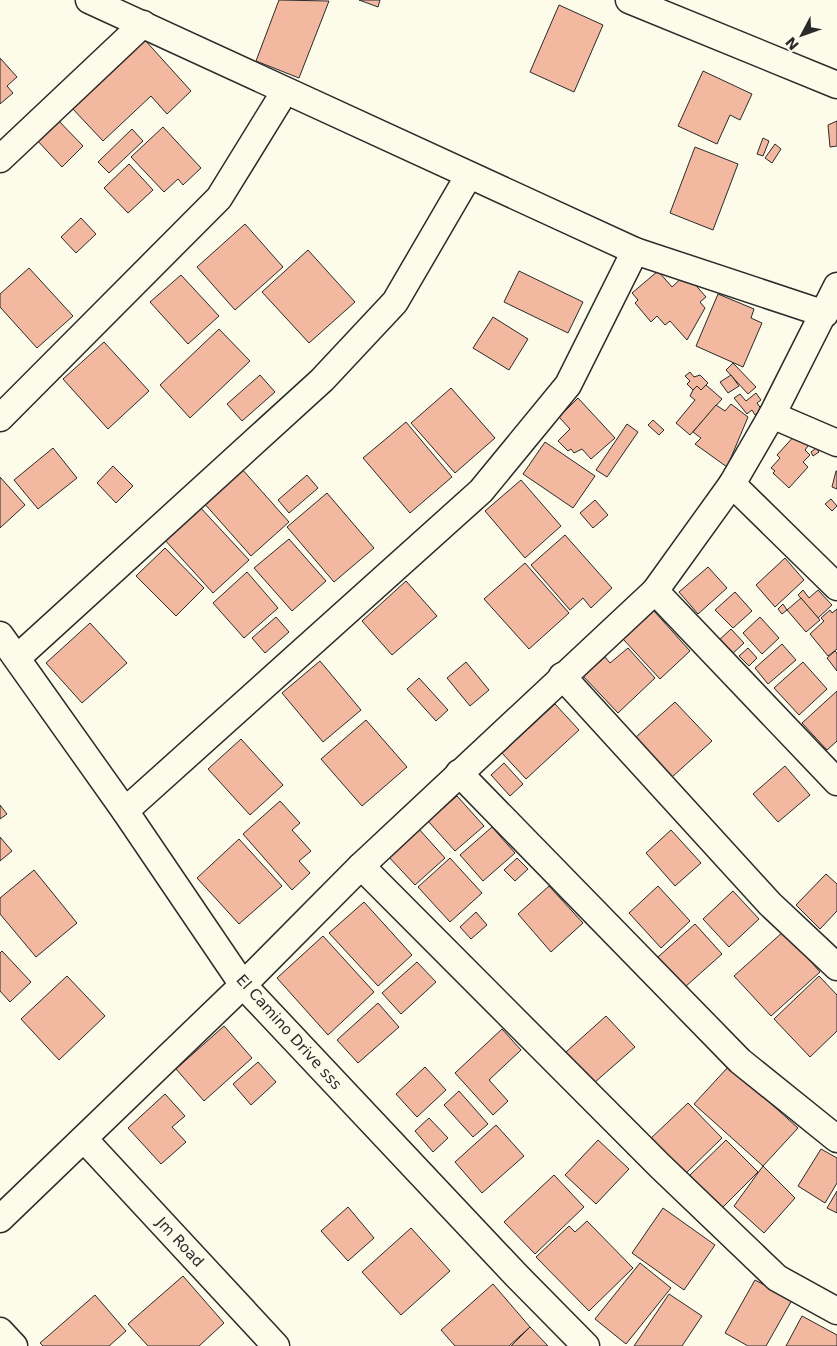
<svg xmlns="http://www.w3.org/2000/svg" width="837" height="1346" font-family="'DejaVu Sans',sans-serif">
	<rect width="100%" height="100%" fill="#fdfbea"/>
	<g fill="#f2b8a0" stroke="#2b2b2b">
		<path d="M279,0L329,1L299,78L256,61Z"/>
		<path d="M359,0H380L378,7Z"/>
		<path d="M559,5L603,25L574,92L530,72Z"/>
		<path d="M144,39L191,91L167,114L151,96L103,141L71,107Z"/>
		<path d="M0,58L17,77L7,86L13,93L0,104Z"/>
		<path d="M703,71L752,94L740,120L730,115L717,144L678,126Z"/>
		<path d="M56,118L83,146L62,167L35,138Z"/>
		<path d="M837,121V146L830,147L828,125Z"/>
		<path d="M163,127L201,168L183,185L178,179L164,192L131,157Z"/>
		<path d="M132,129L143,141L109,173L98,162Z"/>
		<path d="M763,138L769,141L763,156L757,154Z"/>
		<path d="M775,144L781,149L772,163L765,158Z"/>
		<path d="M695,147L738,164L713,230L670,213Z"/>
		<path d="M129,164L153,190L128,213L104,188Z"/>
		<path d="M81,218L96,234L76,253L61,237Z"/>
		<path d="M245,224L283,267L235,310L197,267Z"/>
		<path d="M308,250L355,302L309,343L262,292Z"/>
		<path d="M29,268L73,316L37,348L0,307V294Z"/>
		<path d="M519,271L583,302L568,333L504,302Z"/>
		<path d="M658,271L672,287L686,274L706,297L700,302L705,308L687,340L670,321L665,325L657,316L651,322L635,303L638,300L632,293Z"/>
		<path d="M181,275L219,316L188,344L150,302Z"/>
		<path d="M718,294L754,309L751,318L762,323L743,367L696,346Z"/>
		<path d="M493,317L528,339L509,370L473,348Z"/>
		<path d="M219,329L250,361L190,418L160,385Z"/>
		<path d="M104,342L149,391L108,429L63,379Z"/>
		<path d="M733,363L756,387L748,394L726,370Z"/>
		<path d="M690,372L694,377L700,375L708,383L701,390L697,386L693,390L687,384L690,381L685,376Z"/>
		<path d="M260,375L275,392L242,421L227,404Z"/>
		<path d="M731,375L739,386L728,393L720,382Z"/>
		<path d="M706,385L722,399L690,435L676,423L695,400L690,396L693,390L697,386L701,390Z"/>
		<path d="M451,388L495,438L455,473L411,423Z"/>
		<path d="M756,393L761,400L757,403L762,410L755,415L752,410L747,414L734,398L740,394L746,401Z"/>
		<path d="M578,398L615,438L591,459L582,449L574,453L571,449L568,451L558,441L570,429L559,417Z"/>
		<path d="M731,404L748,417L727,467L695,444L701,438L693,432L716,405L725,411Z"/>
		<path d="M653,420L664,430L659,435L648,425Z"/>
		<path d="M406,422L452,477L410,513L363,458Z"/>
		<path d="M627,424L638,432L607,477L596,470Z"/>
		<path d="M796,434L808,446L805,450L810,455L803,462L808,467L789,488L773,473L775,471L771,468L780,458L777,455Z"/>
		<path d="M545,442L595,476L573,508L523,474Z"/>
		<path d="M53,448L77,478L38,509L14,480Z"/>
		<path d="M816,448L819,452L813,456L811,452Z"/>
		<path d="M113,466L133,486L116,503L97,483Z"/>
		<path d="M241,468L289,522L251,556L203,502Z"/>
		<path d="M836,471H837V489L832,487Z"/>
		<path d="M307,475L318,488L289,513L278,500Z"/>
		<path d="M0,477L25,505L0,528Z"/>
		<path d="M521,480L561,526L525,558L485,511Z"/>
		<path d="M327,493L374,548L334,582L287,527Z"/>
		<path d="M831,499L837,506L832,511L825,504Z"/>
		<path d="M595,500L608,515L593,528L580,513Z"/>
		<path d="M198,505L249,560L213,593L163,538Z"/>
		<path d="M565,535L612,588L591,608L583,598L570,610L531,565Z"/>
		<path d="M289,539L326,581L292,611L254,568Z"/>
		<path d="M165,548L204,588L176,616L136,576Z"/>
		<path d="M785,558L804,580L775,607L756,585Z"/>
		<path d="M525,563L569,613L529,649L484,599Z"/>
		<path d="M708,567L727,588L698,614L679,592Z"/>
		<path d="M247,572L278,608L244,638L213,603Z"/>
		<path d="M406,581L437,616L392,655L362,621Z"/>
		<path d="M803,590L809,598L818,590L832,605L818,618L798,595Z"/>
		<path d="M735,592L752,611L733,628L715,610Z"/>
		<path d="M801,598L820,620L806,632L787,610Z"/>
		<path d="M783,604L787,610L782,614L778,609Z"/>
		<path d="M837,609V649L828,656L810,634L824,621L821,618L830,610L832,613Z"/>
		<path d="M654,611L690,651L660,679L623,639Z"/>
		<path d="M276,617L289,632L265,653L252,638Z"/>
		<path d="M760,617L779,638L762,654L743,633Z"/>
		<path d="M90,623L127,663L82,703L46,663Z"/>
		<path d="M731,629L744,643L731,655L718,641Z"/>
		<path d="M782,644L796,660L768,684L755,668Z"/>
		<path d="M628,648L655,678L618,713L583,676L605,657L610,663Z"/>
		<path d="M748,648L757,658L749,666L739,656Z"/>
		<path d="M835,651L837,653V671L827,658Z"/>
		<path d="M320,661L361,710L323,742L282,693Z"/>
		<path d="M466,662L489,690L470,706L447,678Z"/>
		<path d="M803,662L827,689L799,715L774,688Z"/>
		<path d="M419,678L448,710L436,721L407,689Z"/>
		<path d="M837,691V741L827,750L802,723Z"/>
		<path d="M675,702L712,741L672,777L635,738Z"/>
		<path d="M555,704L579,730L526,779L502,753Z"/>
		<path d="M366,720L407,767L362,806L321,759Z"/>
		<path d="M241,739L283,785L250,815L208,769Z"/>
		<path d="M504,763L523,784L510,796L491,775Z"/>
		<path d="M785,766L810,795L778,822L753,794Z"/>
		<path d="M457,796L484,826L455,851L428,821Z"/>
		<path d="M280,801L300,823L292,830L311,851L299,861L310,873L292,890L243,834Z"/>
		<path d="M0,805L7,814L0,819Z"/>
		<path d="M492,827L515,853L483,881L460,855Z"/>
		<path d="M418,828L445,858L415,885L387,855Z"/>
		<path d="M671,830L701,863L675,886L646,853Z"/>
		<path d="M0,837L12,851L0,861Z"/>
		<path d="M239,839L282,886L239,924L197,878Z"/>
		<path d="M450,858L482,893L450,922L418,887Z"/>
		<path d="M517,858L528,869L515,881L504,870Z"/>
		<path d="M34,870L77,923L36,957L0,914V898Z"/>
		<path d="M826,874L837,884V911L820,929L796,905Z"/>
		<path d="M549,886L583,923L551,952L518,914Z"/>
		<path d="M658,886L690,921L661,948L629,913Z"/>
		<path d="M733,891L759,919L729,947L703,919Z"/>
		<path d="M364,902L412,955L378,986L329,933Z"/>
		<path d="M476,912L487,925L471,939L460,927Z"/>
		<path d="M695,924L722,954L685,987L658,957Z"/>
		<path d="M784,931L820,972L771,1016L734,976Z"/>
		<path d="M323,936L374,992L328,1035L277,978Z"/>
		<path d="M2,951L31,982L10,1002L0,991V953Z"/>
		<path d="M417,962L436,982L401,1014L382,993Z"/>
		<path d="M67,976L105,1016L59,1060L21,1019Z"/>
		<path d="M819,976L837,995V1031L810,1057L774,1019Z"/>
		<path d="M378,1003L399,1027L358,1063L337,1040Z"/>
		<path d="M606,1016L635,1047L594,1083L566,1052Z"/>
		<path d="M224,1026L252,1058L204,1101L176,1069Z"/>
		<path d="M502,1029L521,1050L489,1080L508,1101L493,1115L455,1073Z"/>
		<path d="M258,1062L276,1082L251,1105L233,1084Z"/>
		<path d="M729,1066L798,1128L763,1166L694,1104Z"/>
		<path d="M425,1067L446,1090L417,1117L396,1094Z"/>
		<path d="M459,1091L488,1124L473,1137L444,1105Z"/>
		<path d="M165,1094L185,1116L172,1127L186,1142L161,1164L128,1128Z"/>
		<path d="M688,1103L722,1138L683,1176L648,1141Z"/>
		<path d="M429,1118L448,1138L433,1152L415,1131Z"/>
		<path d="M496,1125L524,1156L482,1193L455,1162Z"/>
		<path d="M598,1140L629,1169L596,1204L565,1175Z"/>
		<path d="M726,1140L758,1172L719,1211L687,1178Z"/>
		<path d="M821,1149L837,1158V1183L825,1203L798,1186Z"/>
		<path d="M763,1166L795,1198L764,1233L734,1206Z"/>
		<path d="M554,1175L584,1207L535,1254L504,1222Z"/>
		<path d="M837,1191V1213L827,1208Z"/>
		<path d="M348,1207L374,1238L348,1261L321,1231Z"/>
		<path d="M663,1208L715,1245L684,1290L632,1253Z"/>
		<path d="M587,1221L633,1268L589,1311L536,1257L569,1226L575,1232Z"/>
		<path d="M411,1228L450,1271L401,1315L362,1272Z"/>
		<path d="M640,1263L671,1288L626,1344L595,1319Z"/>
		<path d="M183,1276L224,1323L199,1346H148L128,1324Z"/>
		<path d="M755,1280L792,1300L766,1346H748L725,1333Z"/>
		<path d="M493,1284L530,1327L509,1346H455L441,1330Z"/>
		<path d="M669,1294L702,1316L682,1346H634Z"/>
		<path d="M95,1295L126,1331L109,1346H43L40,1343Z"/>
		<path d="M802,1316L837,1335V1346H786Z"/>
		<path d="M530,1327L548,1346H511Z"/>
	</g>
	<g fill="none" stroke-linecap="round" stroke-linejoin="round">
		<g stroke="#2b2b2b" stroke-width="29">
			<g id="minor">
				<path d="M89,0L635,251L825,314"/>
				<path d="M629,0L837,85"/>
				<path d="M0,159L143,24"/>
				<path d="M772,415L837,443"/>
				<path d="M0,418L219,198L285,91"/>
				<path d="M732,484L837,587"/>
				<path d="M655,591L837,782"/>
				<path d="M0,635L125,811L243,985L516,1275L586,1346"/>
				<path d="M17,658L322,380L395,302L469,175"/>
				<path d="M562,676L770,904L837,967"/>
				<path d="M459,773L740,1061L837,1139"/>
				<path d="M125,811L481,491L568,385L635,251"/>
				<path d="M361,866L660,1166L777,1278L837,1311"/>
				<path d="M84,1139L276,1346"/>
				<path d="M0,1219L243,985L361,866L655,591L732,484L772,415L837,286"/>
				<path d="M0,1331L14,1346"/>
			</g>
		</g>
		<use href="#minor" stroke="#fdfbea" stroke-width="26"/>
	</g>
	<g text-anchor="middle" dominant-baseline="central" stroke-width="4" stroke-linejoin="round" paint-order="stroke">
		<g font-size="15" fill="#2b2b2b" stroke="#fdfbea">
			<text transform="translate(289 1032) rotate(48)">El Camino Drive sss</text>
			<text transform="translate(180 1242) rotate(47)">Jm Road</text>
		</g>
	</g>
	<g transform="translate(802 35) rotate(229)" stroke="#fdfbea" stroke-width="4" paint-order="stroke">
	<path d="M0-4L9 19L0 12L-9 19Z" fill="#2b2b2b"/>
	<text y="-8" font-size="14" font-weight="bold" text-anchor="middle" fill="#2b2b2b">N</text>
	</g>
</svg>
